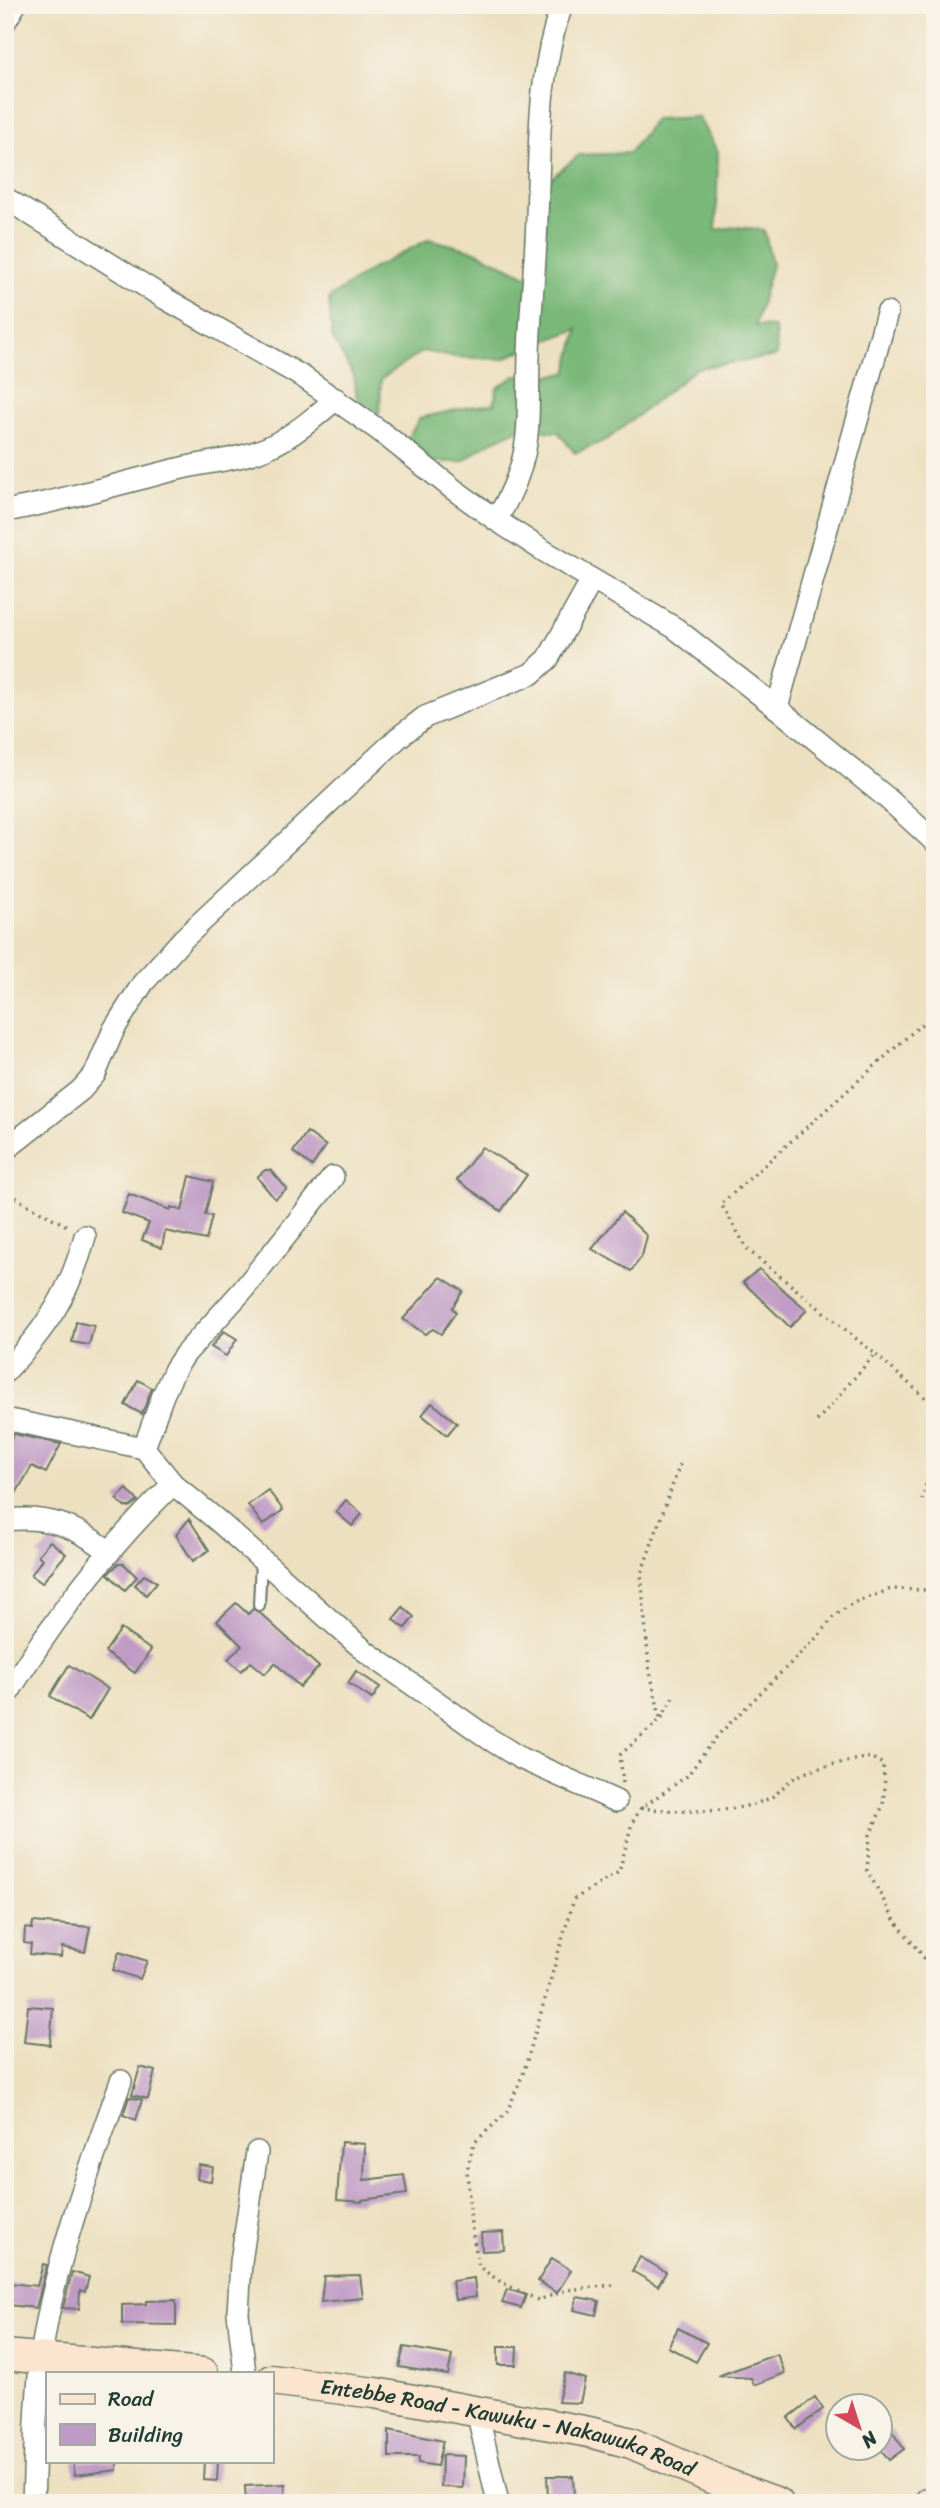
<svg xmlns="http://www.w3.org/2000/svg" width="940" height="2508" font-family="Sriracha,sans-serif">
	<rect width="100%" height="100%" fill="#f7f3e8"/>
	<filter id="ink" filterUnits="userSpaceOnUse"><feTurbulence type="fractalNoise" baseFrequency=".0143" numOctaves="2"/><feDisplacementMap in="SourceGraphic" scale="14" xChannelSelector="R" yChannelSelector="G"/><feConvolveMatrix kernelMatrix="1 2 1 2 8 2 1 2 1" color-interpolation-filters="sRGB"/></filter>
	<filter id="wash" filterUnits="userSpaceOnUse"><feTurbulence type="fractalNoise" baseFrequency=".00686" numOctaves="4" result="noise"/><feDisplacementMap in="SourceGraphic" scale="28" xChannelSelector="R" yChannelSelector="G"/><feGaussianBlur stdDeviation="1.57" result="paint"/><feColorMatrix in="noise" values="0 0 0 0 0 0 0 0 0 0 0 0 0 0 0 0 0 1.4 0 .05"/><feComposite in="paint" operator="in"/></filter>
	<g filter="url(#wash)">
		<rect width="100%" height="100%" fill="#ede0c0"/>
		<path fill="#79b878" stroke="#4c7a56" stroke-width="2" d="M698,117L718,152L716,230L735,227L764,230L772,265L755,326L775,327L777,356L697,368L608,439L575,453L558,432L519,429L487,444L462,462H431L407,439L420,418L469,407L494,404L497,388L515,376L537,377L567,373L578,329L531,346L503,359L453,357L423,351L381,379L380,411L372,422L359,415L354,376L332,337L329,298L370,270L429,239L475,251L537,281L529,229L550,179L579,155L629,153L655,119Z"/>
		<g id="blocks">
			<g fill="#bf9ac5">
				<path d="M307,1132L326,1146L312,1166L293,1152Z"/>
				<path d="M482,1147L527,1175L501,1211L457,1180Z"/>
				<path d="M265,1170H271L287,1189L275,1199L257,1177Z"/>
				<path d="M190,1176L213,1182L205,1215L212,1216L206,1240L165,1231L162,1248L142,1240L149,1223L122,1213L129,1194L170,1210L171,1207L182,1211Z"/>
				<path d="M622,1212L647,1236L642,1256L631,1271L592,1249Z"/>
				<path d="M759,1269L807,1310L790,1327L743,1282Z"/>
				<path d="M441,1277L463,1291L452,1308L456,1312L441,1334L433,1329L425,1334L403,1319Z"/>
				<path d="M76,1322L94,1326L89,1345L72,1342Z"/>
				<path d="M224,1331L237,1339L226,1356L211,1347Z"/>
				<path d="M138,1380L152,1388L142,1414L125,1405Z"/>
				<path d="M432,1403L457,1423L447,1435L422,1415Z"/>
				<path d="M14,1434L61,1444L46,1473L32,1466L8,1507H5V1449Z"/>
				<path d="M127,1489L138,1501L130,1507H125L116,1499Z"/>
				<path d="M268,1490L283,1510L263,1525L248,1505Z"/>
				<path d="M346,1500L362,1514L352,1526L336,1512Z"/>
				<path d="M189,1519L209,1550L193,1561L176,1535Z"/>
				<path d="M50,1541L66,1554L42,1583L31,1575L42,1559L38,1555Z"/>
				<path d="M118,1564H124L137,1577L125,1590L108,1574Z"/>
				<path d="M144,1575L157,1582L146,1595L135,1585Z"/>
				<path d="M236,1603L248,1614L253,1609L260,1613L319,1667L300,1687L275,1663L265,1674L251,1662L241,1671L228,1659L242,1646L217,1621Z"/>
				<path d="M403,1607L414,1617L405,1628L393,1619Z"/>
				<path d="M121,1629L151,1650L135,1673L105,1652Z"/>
				<path d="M69,1665L108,1689L89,1720L50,1696Z"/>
				<path d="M356,1671L380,1687L372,1699L348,1683Z"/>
				<path d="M33,1922L90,1927L85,1952L62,1947L61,1957L30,1954L31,1944L24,1943L25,1928L32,1929Z"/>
				<path d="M119,1952L147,1961L140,1979L113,1970Z"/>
				<path d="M28,2006L53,2008L50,2045L24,2042Z"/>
				<path d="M140,2067L155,2071L148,2099L132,2095Z"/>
				<path d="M129,2097L142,2100L136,2120L123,2115Z"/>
				<path d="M341,2142L365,2144L364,2180L404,2175L407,2194L362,2200V2202L337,2200Z"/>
				<path d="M199,2165L213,2167L211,2181L197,2179Z"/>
				<path d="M503,2232L504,2250L482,2251L481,2233Z"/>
				<path d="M640,2257L666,2272L658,2286L632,2271Z"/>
				<path d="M552,2258L571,2270L557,2293L538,2281Z"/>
				<path d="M43,2264L47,2265L36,2308L8,2305L10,2283L37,2286Z"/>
				<path d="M72,2272L89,2277L85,2292L80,2290L79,2309L63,2308Z"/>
				<path d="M360,2275L363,2298L321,2302L324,2276Z"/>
				<path d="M474,2278L476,2297L455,2300L452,2281Z"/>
				<path d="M507,2289L526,2295L521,2308L502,2303Z"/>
				<path d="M577,2297L599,2301L596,2315L574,2310Z"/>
				<path d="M176,2300V2325L122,2324V2305L146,2304V2301Z"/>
				<path d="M678,2328L707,2343L696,2362L668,2347Z"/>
				<path d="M404,2347L452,2355L448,2375L399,2367Z"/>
				<path d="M498,2347H517L516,2365H498Z"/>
				<path d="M777,2354L785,2373L754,2385L751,2378L718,2376Z"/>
				<path d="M565,2373L585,2379L580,2403L558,2402Z"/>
				<path d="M815,2397L823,2409L796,2429L788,2418Z"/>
				<path d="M389,2430L443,2441L437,2466L418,2463L419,2457H389Z"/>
				<path d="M891,2430L904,2449L889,2460L880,2448V2437Z"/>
				<path d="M442,2455L464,2456L463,2488L441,2487Z"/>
				<path d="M73,2461H117V2470L75,2475Z"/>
				<path d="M204,2461H218L217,2481L203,2480Z"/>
				<path d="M547,2476H573L574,2497L548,2498Z"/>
				<path d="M285,2484V2503H246L245,2486Z"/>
			</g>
		</g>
	</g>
	<g filter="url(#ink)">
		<use href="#blocks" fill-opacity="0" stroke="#677665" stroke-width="2"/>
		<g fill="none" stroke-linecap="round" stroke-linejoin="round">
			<g stroke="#677665" stroke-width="14">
				<path id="service" d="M259,1605L261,1560"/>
			</g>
			<g stroke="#677665" stroke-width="24">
				<g id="minor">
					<path d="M5,22L15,5"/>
					<path d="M5,198L166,299L303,377L380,431L453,489L496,520L544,551L675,628L777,708L887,798L935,842"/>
					<path d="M5,511C64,501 120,483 178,469C209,461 242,460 271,446C296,434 316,416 336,399"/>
					<path d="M496,520C535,457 527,425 529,356C530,309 536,263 537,217C540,145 537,74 562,5"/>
					<path d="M777,708L887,313"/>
					<path d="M5,1150L81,1090L95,1074L114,1029L143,983L183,939L399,737L425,717L531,674L548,659L592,580"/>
					<path d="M5,1372C46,1329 70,1294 85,1236"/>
					<path d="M5,1419L144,1448L173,1484L218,1521L365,1651L488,1738L520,1758L616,1801"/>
					<path d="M144,1448L163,1395L175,1369L185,1354L242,1291L333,1177"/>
					<path d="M5,1520C49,1515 74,1526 109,1551"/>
					<path d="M5,1698C53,1619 107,1548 173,1484"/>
					<path d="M245,2373L238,2313L241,2262L257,2152"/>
					<path d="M477,2411L498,2503"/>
					<path d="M33,2503C35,2455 35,2406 41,2358C53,2265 89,2170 121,2081"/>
				</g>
			</g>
			<g stroke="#677665" stroke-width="33">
				<g id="secondary">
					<path d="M5,2355L203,2373"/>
					<path id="s1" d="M271,2380L375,2393L589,2432L631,2443L718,2481L778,2503"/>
					<path d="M930,2503L935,2500"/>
				</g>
			</g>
			<g stroke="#677665" stroke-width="3.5" stroke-dasharray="2 5" stroke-linecap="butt">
				<path d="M5,1188L19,1200L69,1227"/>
				<path d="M876,1355L935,1406"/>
				<path d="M817,1421L875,1354L748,1250L721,1204L935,1012"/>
				<path d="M922,1500L935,1451"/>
				<path d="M660,1717L649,1667L641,1574L681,1461"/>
				<path d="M623,1783L620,1755L661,1719L673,1697"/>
				<path d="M641,1808C679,1812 735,1815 770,1798C778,1794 784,1785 791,1780C811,1767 846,1762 870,1757L883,1764L885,1787L883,1805L870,1835L867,1870L894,1919L935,1972"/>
				<path d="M613,2285L568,2290L538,2300L501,2282L479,2267L471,2225L467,2171L474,2143L507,2112L524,2071L574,1899L619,1872L632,1823L641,1808L687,1776L718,1735L819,1635L834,1616L853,1603L891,1589L927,1590L935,1587"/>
			</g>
			<use href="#service" stroke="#fff" stroke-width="10"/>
			<use href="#minor" stroke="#fff" stroke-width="21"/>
			<use href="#secondary" stroke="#fbe5cf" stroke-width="30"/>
		</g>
	</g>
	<g text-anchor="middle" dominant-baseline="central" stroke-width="5" stroke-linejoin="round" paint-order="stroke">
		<g font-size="21" fill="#1f3d34" stroke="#f7f3e8">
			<text stroke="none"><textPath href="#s1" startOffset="242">Entebbe Road - Kawuku - Nakawuka Road</textPath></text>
		</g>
	</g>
	<rect width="940" height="2508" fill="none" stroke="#f7f3e8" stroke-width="28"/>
	<rect x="46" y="2372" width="228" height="91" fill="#f7f3e8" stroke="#a1aaa0" stroke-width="2"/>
	<rect x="60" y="2394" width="35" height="10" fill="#fbe5cf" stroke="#a1aaa0" stroke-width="2"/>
	<text x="108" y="2406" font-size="21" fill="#1f3d34">Road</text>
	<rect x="60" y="2424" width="35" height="21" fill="#bf9ac5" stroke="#a1aaa0" stroke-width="2"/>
	<text x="108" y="2442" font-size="21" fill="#1f3d34">Building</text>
	<g transform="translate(859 2427) rotate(141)"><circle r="33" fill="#f7f3e8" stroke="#a1aaa0" stroke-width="2"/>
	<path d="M0-5L12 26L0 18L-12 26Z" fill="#d1495b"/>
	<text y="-10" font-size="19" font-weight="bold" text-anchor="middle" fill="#1f3d34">N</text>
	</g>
</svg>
